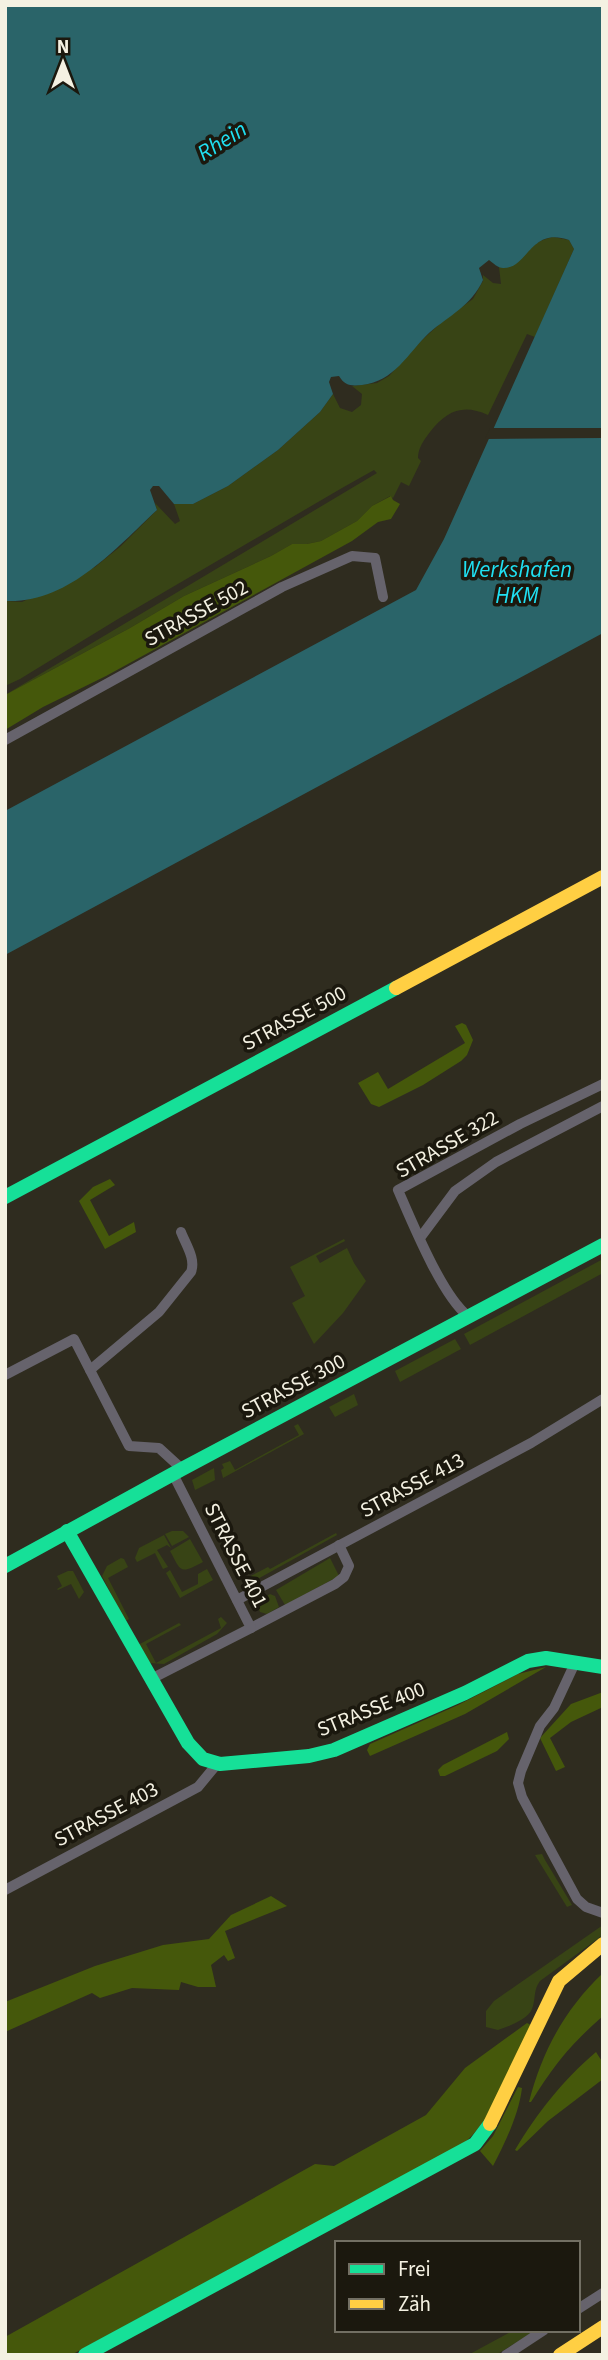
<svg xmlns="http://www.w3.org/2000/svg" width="608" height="2360" font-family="'Source Sans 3',sans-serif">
	<rect width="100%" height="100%" fill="#2f2c1f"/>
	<g fill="#384415">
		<path d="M553,237L569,240L574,249L535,337L527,334L488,415C463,403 446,411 430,432C424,440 418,448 418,458L421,461L409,486L401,482L393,498L390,496L372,506L357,521L321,541L307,544H292L271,556L184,596L130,628L5,695L377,473L374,470L342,488L118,619L20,679L5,686V601L22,602L95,567L121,546L157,510L155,503L175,524L180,521L174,504H193L228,486L278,450L320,412L333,394L340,408L352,412L361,405L362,394L352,386L377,383L389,376L421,341L445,319L473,299L483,281V275L493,283L501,284L499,267C516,270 521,256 532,247C538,241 545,239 553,237Z"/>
		<path d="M344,1239L345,1241L316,1256L320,1263L347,1248L354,1263L366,1281L343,1313L314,1344L292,1303L305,1296L290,1267Z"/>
		<path d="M603,1259V1273L470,1345L464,1334Z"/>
		<path d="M455,1339L461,1349L400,1382L395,1371Z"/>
		<path d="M354,1394L358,1405L335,1417L329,1407Z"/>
		<path d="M298,1424L304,1434L223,1478L221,1470L224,1468L222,1464L230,1461L235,1470L299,1435L294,1426Z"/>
		<path d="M214,1468L215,1480L195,1490L192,1480Z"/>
		<path d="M172,1531H183L189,1537L172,1546L165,1534Z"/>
		<path d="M336,1533L337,1535L254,1581L243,1580L268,1567L270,1569Z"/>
		<path d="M164,1535L171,1548L167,1545L157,1550L168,1567L163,1569L155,1553L137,1562L135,1558L139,1548Z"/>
		<path d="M190,1539L203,1562C179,1575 181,1571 170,1551Z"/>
		<path d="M121,1558L124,1559L128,1567L108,1578L129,1619L125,1621L102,1576L107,1566Z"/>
		<path d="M330,1558L339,1576L285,1605L276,1590Z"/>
		<path d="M207,1569L213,1580L180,1598L166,1573L170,1570L182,1592L198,1584V1574Z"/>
		<path d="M68,1571H73L84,1592L79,1599L71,1584L58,1590L57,1589L62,1586L57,1576Z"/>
		<path d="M270,1594L275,1596L279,1607L267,1614L260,1612L256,1602Z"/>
		<path d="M221,1617L227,1623L217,1634L164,1664L150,1663L138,1645L179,1623L181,1625L146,1644L156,1663L221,1628L218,1619Z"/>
		<path d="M542,1854L545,1860L572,1905L567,1907L535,1855Z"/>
		<path d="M603,1925V1935L540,1981C533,1990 536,1999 532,2009C528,2019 508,2027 498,2030L486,2027V2011L494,2001Z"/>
		<path d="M514,2330H536L496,2355H468Z"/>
	</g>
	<g fill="#45580b">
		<path d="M391,496L393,500L400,504L391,519L378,522L352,541L106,676L43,707L5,730V695L130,628L184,596L271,556L292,544H307L321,541L357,521L372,506Z"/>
		<path d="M462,1023L466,1025L473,1040L467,1055L461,1061L423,1085L379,1107L371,1104L358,1083L378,1072L388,1089L465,1043L455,1026Z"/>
		<path d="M110,1179L115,1185L90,1200L109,1236L134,1222L136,1232L105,1249L79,1201L93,1187Z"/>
		<path d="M546,1667L465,1714L370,1756L367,1750L370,1744L458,1705L518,1674Z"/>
		<path d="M603,1692V1707L571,1722L550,1738L565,1767L556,1771L540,1738L571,1704Z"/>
		<path d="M507,1732L509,1739L497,1751L445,1776H440L438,1770L443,1765Z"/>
		<path d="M271,1896L287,1906L225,1931L235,1958L228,1961L224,1955L211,1965L216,1987H198L181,1982L179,1990L132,1988L100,1998L92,1993L5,2032V2002L95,1966L163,1945L209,1939L231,1915Z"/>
		<path d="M603,1973V2016C569,2046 555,2064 531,2102H529C542,2051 565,2009 603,1973Z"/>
		<path d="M527,2023L531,2025C514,2061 494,2119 464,2143L71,2355H5V2337L315,2164L334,2166L426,2115L465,2068Z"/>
		<path d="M596,2052L603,2063V2079L548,2121L517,2151L515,2150C538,2112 562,2081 596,2052Z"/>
		<path d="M518,2087L522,2088C519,2114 505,2143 493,2166L480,2151L493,2136Z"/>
	</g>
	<path fill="#2a6469" d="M5,5H603V633L5,955V811L416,590L444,539L574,249L569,240C530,226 528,269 503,268C498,268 493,263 489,260L479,268L483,280C471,306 450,315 429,333C407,354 395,381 362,385C351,386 345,386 339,376L331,377L329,382L333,394L320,412L278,450L228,486L193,504H174L159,486H153L150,490L157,510C115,549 68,604 5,601Z"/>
	<path fill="#2f2c1f" d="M490,428H603V438L485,439Z"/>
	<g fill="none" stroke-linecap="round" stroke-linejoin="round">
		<g stroke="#66636c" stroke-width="10">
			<path d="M5,740L282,587L352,556L375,558L383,597"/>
			<path d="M420,1238L455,1191L496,1162L603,1106"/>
			<path d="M468,1316C442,1296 412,1222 398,1190L520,1124L603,1084"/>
			<path d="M90,1370L159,1312L191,1272C196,1259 186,1245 181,1232"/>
			<path d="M5,1375L74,1339L129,1446L159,1448L182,1469"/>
			<path d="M237,1600L531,1443L603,1399"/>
			<path d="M251,1628L335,1584L344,1577L349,1566L339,1545"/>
			<path d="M575,1663L554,1708L540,1726L521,1771L518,1783L522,1797L577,1899L586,1907L603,1913"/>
			<path d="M151,1679L251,1628L173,1474"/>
			<path d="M5,1890L198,1787L217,1764"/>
			<path d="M578,2309L603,2293"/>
			<path d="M506,2355L544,2330"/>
		</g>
		<g stroke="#16e098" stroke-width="14">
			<path d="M5,1197L396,988"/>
			<path d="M67,1531L188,1743L203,1759L220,1764L309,1756L334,1750L465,1693L528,1661L546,1658L603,1667"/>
			<path d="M5,1566L182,1469L603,1245"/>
			<path d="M85,2355L475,2144L490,2124"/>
		</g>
		<g stroke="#ffcf43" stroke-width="14">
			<path d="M396,988L603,877"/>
			<path d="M490,2124L559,1981L603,1944"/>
			<path d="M560,2355L603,2327"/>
		</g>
	</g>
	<g text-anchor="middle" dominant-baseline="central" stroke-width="7" stroke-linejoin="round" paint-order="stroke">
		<g font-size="21" fill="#f4f1e2" stroke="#1b180e">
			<text transform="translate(196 613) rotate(-29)">STRASSE 502</text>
			<text transform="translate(294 1018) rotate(-28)">STRASSE 500</text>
			<text transform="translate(447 1144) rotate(-30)">STRASSE 322</text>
			<text transform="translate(293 1386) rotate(-28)">STRASSE 300</text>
			<text transform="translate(412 1485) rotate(-28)">STRASSE 413</text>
			<text transform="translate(236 1555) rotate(63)">STRASSE 401</text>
			<text transform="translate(371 1709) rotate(-22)">STRASSE 400</text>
			<text transform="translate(106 1814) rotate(-28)">STRASSE 403</text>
		</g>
		<g font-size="23" font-style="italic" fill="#20e0f2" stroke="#1b180e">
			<text transform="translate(222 141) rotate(-32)">Rhein</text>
			<text x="517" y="569">Werkshafen<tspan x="517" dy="26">HKM</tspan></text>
		</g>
	</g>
	<rect width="608" height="2360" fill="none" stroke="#f4f1e2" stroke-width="14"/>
	<rect x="335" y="2241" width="245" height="91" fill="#1b180e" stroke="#726f63" stroke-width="2"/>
	<rect x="349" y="2264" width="35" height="10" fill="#16e098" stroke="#726f63" stroke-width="2"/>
	<text x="398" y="2276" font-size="21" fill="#f4f1e2">Frei</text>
	<rect x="349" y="2299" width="35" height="10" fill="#ffcf43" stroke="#726f63" stroke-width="2"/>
	<text x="398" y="2311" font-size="21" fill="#f4f1e2">Zäh</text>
	<g transform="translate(63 63)" stroke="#1b180e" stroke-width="5" paint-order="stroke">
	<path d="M0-5L12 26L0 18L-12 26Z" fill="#f4f1e2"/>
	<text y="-10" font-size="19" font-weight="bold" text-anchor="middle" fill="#f4f1e2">N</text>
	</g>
</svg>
